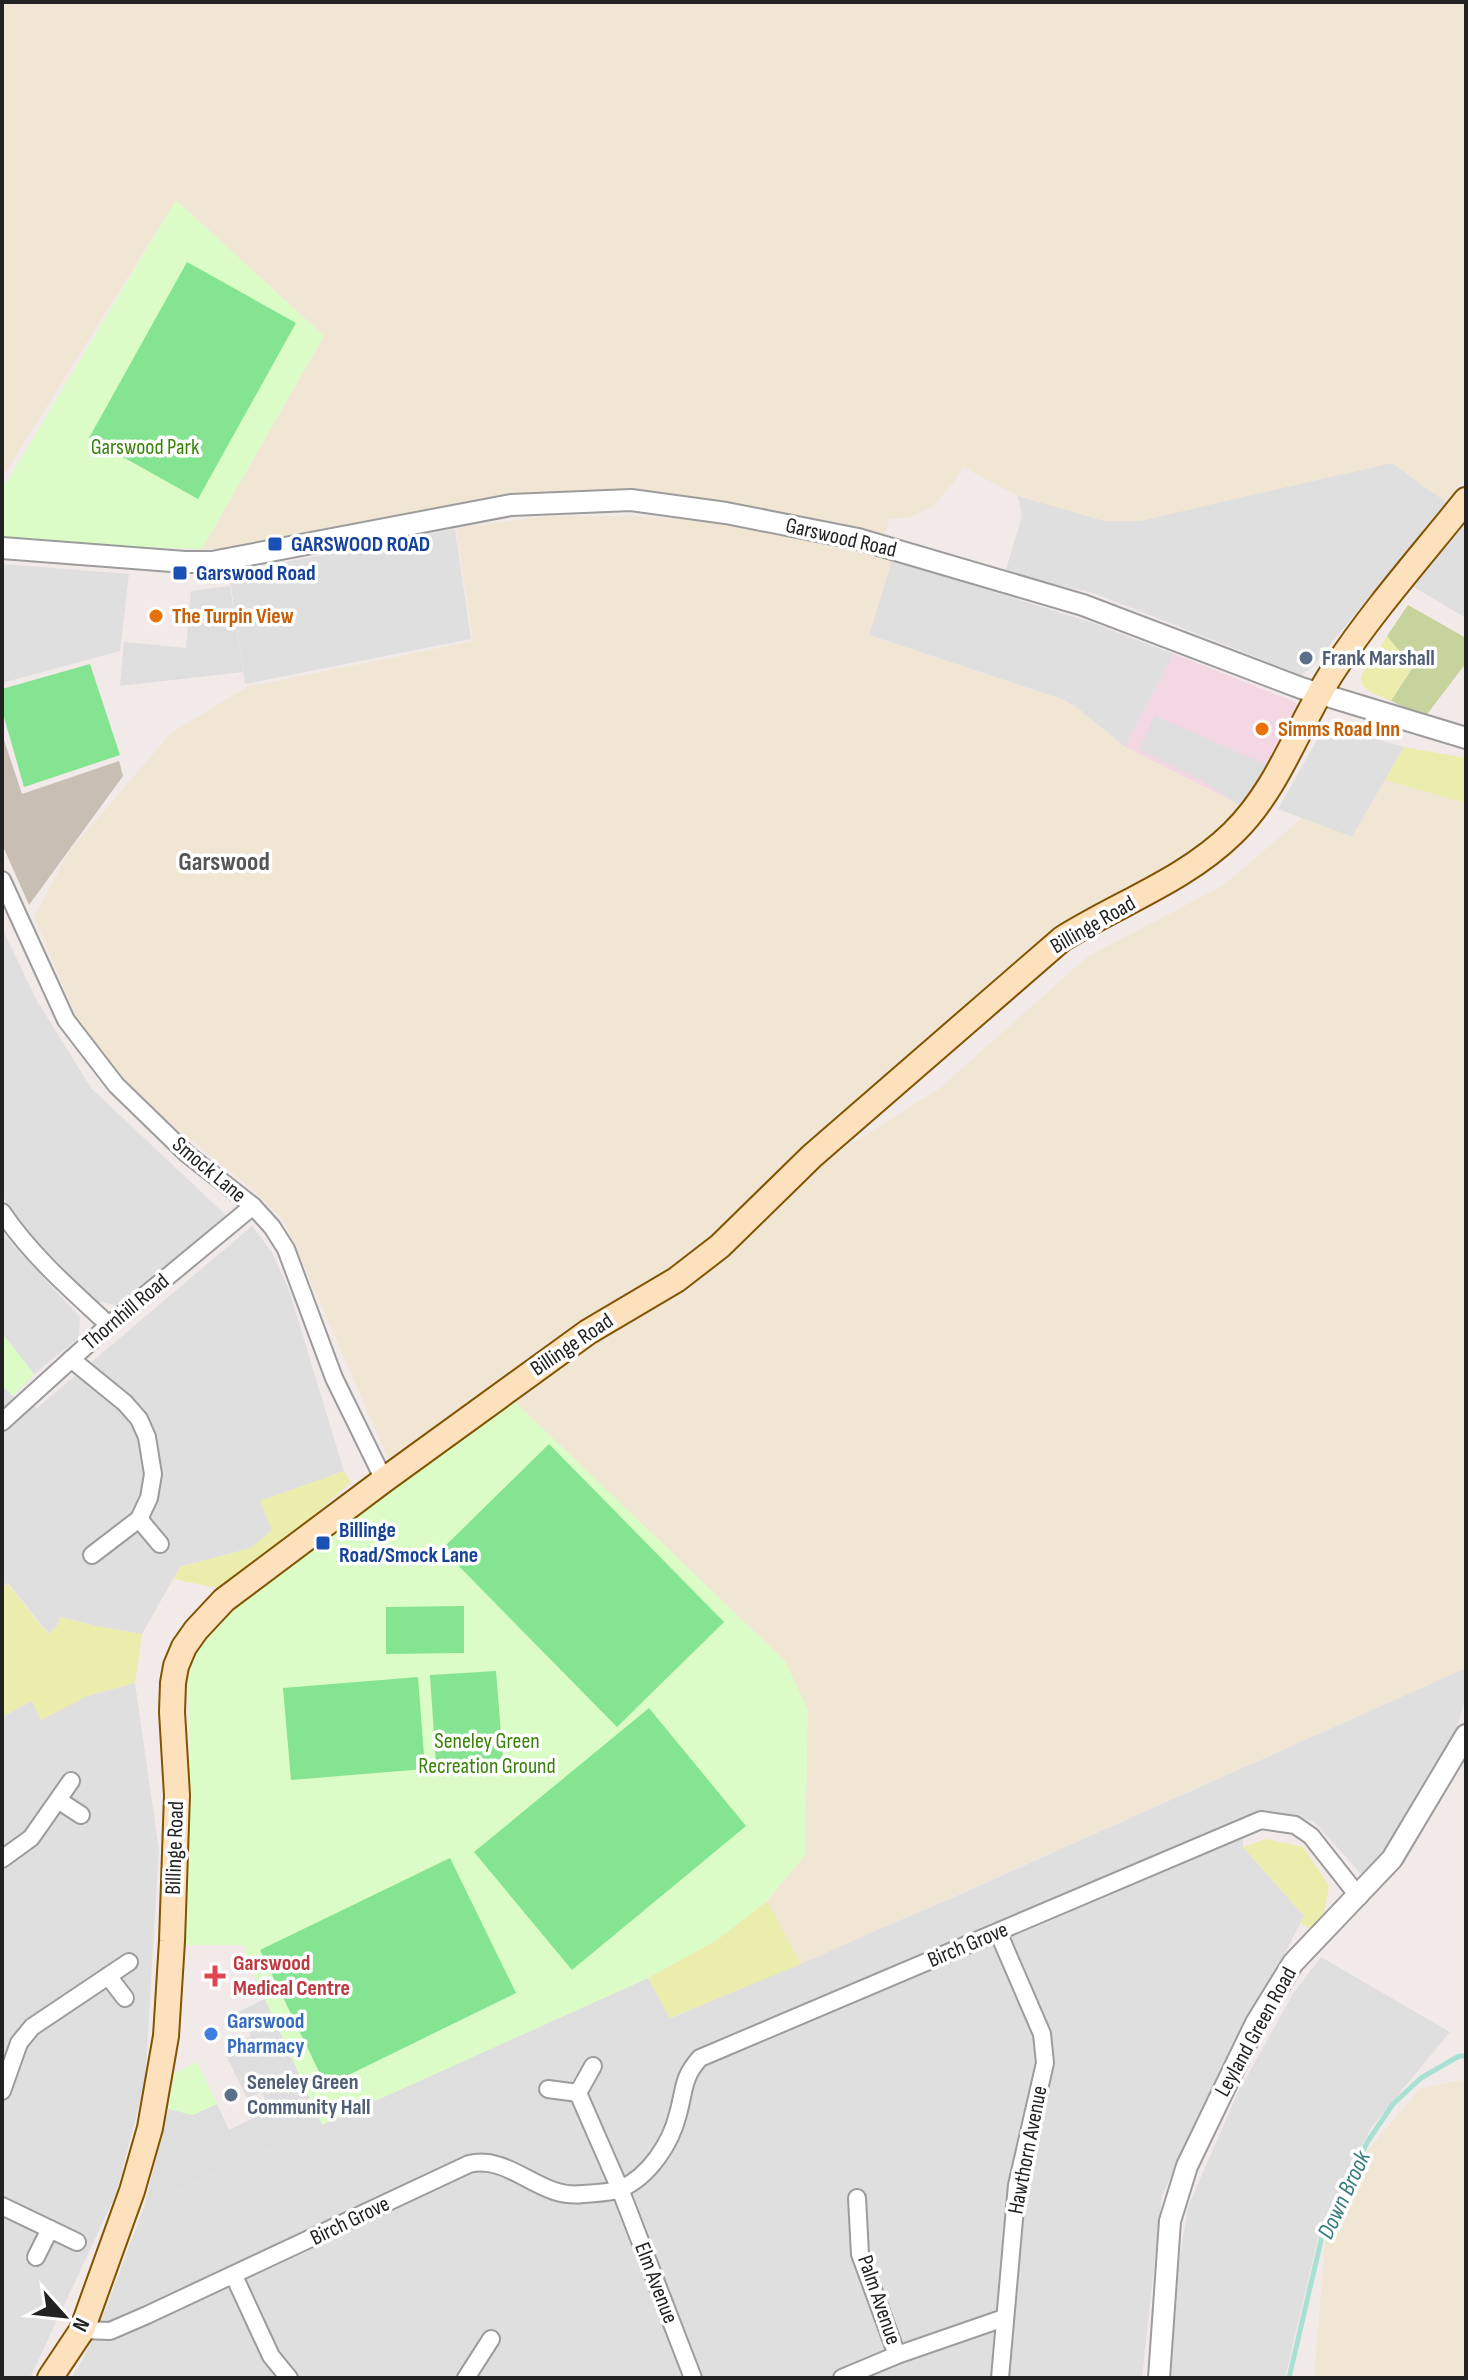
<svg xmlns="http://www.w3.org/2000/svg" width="1468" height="2380" font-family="'Sofia Sans Condensed',sans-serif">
	<rect width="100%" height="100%" fill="#f2eae9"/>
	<g fill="#e0dfdf">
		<path d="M1392,463L1446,502L1313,666L1302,675L1093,593L1005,573L1022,516L1018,496L1105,521Z"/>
		<path d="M1466,518V618L1412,586Z"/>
		<path d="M455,529L471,639L245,684L229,573Z"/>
		<path d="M892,560L1090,622L1174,654L1125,747L1080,710L1064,700L869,635Z"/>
		<path d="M2,564L129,574L120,651L2,683Z"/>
		<path d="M1326,724L1404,747L1352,837L1278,809Z"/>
		<path d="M2,928L36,999L91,1088L230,1219L120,1306L95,1301L39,1244L2,1196Z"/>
		<path d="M252,1226L272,1252L289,1290L344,1471L261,1501L273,1530L251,1548L180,1567L142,1634L96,1626L61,1617L58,1625L49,1634L8,1583L2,1589V1385L13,1396L37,1408Z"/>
		<path d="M2,1233L80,1317L79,1338L34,1374L2,1333Z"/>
		<path d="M1466,1668V1696L1456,1731L1398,1838L1383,1858L1361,1874L1314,1822L1282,1814L1243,1820V1847L1304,1916L1162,2195L1142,2378H71L83,2359L112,2292L145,2204L648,1978L671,2018L940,1903Z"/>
		<path d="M135,1683L159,1850L145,2083L116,2194L30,2378H2V1717L32,1701L41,1720L87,1696Z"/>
		<path d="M1321,1957L1450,2032L1371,2128L1319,2234L1285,2378H1170L1175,2286L1188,2207L1237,2094L1294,1992Z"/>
	</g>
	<path fill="#f3d8e4" d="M1174,654L1293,701L1300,707L1264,783L1244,807L1125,747Z"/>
	<path fill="#c8beb3" d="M2,734L22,794L119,761L123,776L29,905L2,844Z"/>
	<g fill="#f1e5d4">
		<path d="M2,2H1466V476L1446,502L1392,463L1140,521H1105L1018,496L963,467L955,481L933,506L910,517L890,519L883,537L641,494L267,547L202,549L324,336L176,200L2,478Z"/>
		<path d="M548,516H637L722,523L892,560L869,635L1064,700L1080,710L1125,747L1244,807L1226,826L1171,869L1047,936L1026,953L774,1175L683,1265L545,1344L489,1390L389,1460L284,1220L253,1190L139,1098L79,1023L34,917L69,852L171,733L247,687L473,641L456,528Z"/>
		<path d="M1385,780L1466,803V1668L801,1964L767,1901L805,1855L512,1399L599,1337L686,1289L748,1235L821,1163L940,1088L1087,957L1224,885L1302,818L1352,837Z"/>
		<path d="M1460,2080L1466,2083V2378H1314L1326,2232L1359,2160L1420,2089Z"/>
	</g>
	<g fill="#ebedad">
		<path d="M1387,636L1413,667L1391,701L1370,692L1362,685L1361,676Z"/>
		<path d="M1404,747L1466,758V803L1385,780Z"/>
		<path d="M344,1471L351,1482L282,1544L222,1589L174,1579L180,1567L251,1548L272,1530L260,1501Z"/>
		<path d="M7,1583L48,1634L58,1625L60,1617L96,1626L142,1634L135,1683L87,1696L41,1720L32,1701L2,1717V1589Z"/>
		<path d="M1266,1839L1303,1847L1329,1886L1322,1923L1314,1930L1300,1923L1304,1916L1243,1847Z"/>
		<path d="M767,1901L801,1964L670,2018L648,1978L717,1940Z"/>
	</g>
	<path fill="#c6d39c" d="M1408,605L1466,638V663L1425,717L1391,701L1413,667L1387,636Z"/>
	<g fill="#dbfcc6">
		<path d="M176,200L324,336L202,549L2,543V490Z"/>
		<path d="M2,1333L34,1374L13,1396L2,1385Z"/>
		<path d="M512,1399L785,1661L808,1710L805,1855L767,1901L717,1940L648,1978L322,2125L245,1955V1945H182L190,1821L188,1679L192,1659L218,1618Z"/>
		<path d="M197,2062L217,2104L193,2115L168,2109L174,2074Z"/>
	</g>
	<g fill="#84e492">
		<path d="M187,262L296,323L198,499L89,438Z"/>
		<path d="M90,664L120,755L24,787L2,710V689Z"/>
		<path d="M549,1444L724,1622L617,1727L442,1549Z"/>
		<path d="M464,1606V1653L386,1654V1607Z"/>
		<path d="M496,1671L503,1759L436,1764L430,1675Z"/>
		<path d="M418,1677L425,1769L291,1780L283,1688Z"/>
		<path d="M649,1708L746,1826L572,1970L474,1852Z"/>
		<path d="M450,1858L516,1993L326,2086L260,1950Z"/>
	</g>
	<g fill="#dedede">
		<path d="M230,586L243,672L120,686L124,642L186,648L191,591Z"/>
		<path d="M1155,716L1266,765L1242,806L1201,780L1139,749Z"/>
		<path d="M265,1999L322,2125L145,2204L168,2109L193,2115L217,2104L229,2130L270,2110L262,2092L247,2098L223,2049L251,2036L238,2012Z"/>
	</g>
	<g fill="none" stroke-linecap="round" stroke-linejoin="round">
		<path stroke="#a8e1d3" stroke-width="5" d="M1289,2378L1323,2232L1368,2141L1393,2104L1421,2078L1459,2056H1466"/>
		<g stroke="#9c9c9c" stroke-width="20">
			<g id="minor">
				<path d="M2,880L66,1020L116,1085L187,1154L253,1206L272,1227L286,1249L334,1378L384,1480"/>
				<path d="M2,1212C31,1255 71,1290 109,1325"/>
				<path d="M71,1359L125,1403L139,1419L147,1437L153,1474L149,1498L139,1519L92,1555"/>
				<path d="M2,1422L109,1325L253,1206"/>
				<path d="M139,1519L160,1544"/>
				<path d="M58,1800L81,1815"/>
				<path d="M2,1859L31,1838L71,1781"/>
				<path d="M998,1932L1042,2034L1045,2063L1017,2185L1000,2378"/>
				<path d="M108,1976L125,1998"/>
				<path d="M548,2089L578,2093L593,2066"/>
				<path d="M2,2091L19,2043L32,2027L129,1962"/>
				<path d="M578,2093L620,2189L693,2378"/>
				<path d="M857,2198L860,2254L897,2355"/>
				<path d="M2,2206L77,2242"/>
				<path d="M36,2257L50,2229"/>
				<path d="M234,2276L271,2356L289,2378"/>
				<path d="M82,2330L110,2331L147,2315L469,2164C511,2154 539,2200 583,2194C595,2193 609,2193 620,2189C649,2177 671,2143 678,2114C685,2089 682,2078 700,2058L1261,1820L1295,1825L1311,1836L1359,1897"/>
				<path d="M466,2378L491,2339"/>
				<path d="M842,2378L897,2355L1004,2318"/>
			</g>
		</g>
		<g stroke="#9c9c9c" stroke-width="24">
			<g id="tertiary">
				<path d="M2,548L185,562H212L511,505L631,500L726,513L858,539L1083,605L1301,688L1466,738"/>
				<path d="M1159,2378L1170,2221L1187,2166L1256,2023L1293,1963L1392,1859L1466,1735"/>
			</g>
		</g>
		<g stroke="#825300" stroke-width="28">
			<path id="secondary" d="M50,2378L82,2330L132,2191L150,2128L166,2036L172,1941L177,1795L172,1712L173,1683L176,1666L184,1647L196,1630L224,1600L384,1480L588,1332L676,1280L720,1246L812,1156L1062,939C1119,903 1184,881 1233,833C1281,786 1298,723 1335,668C1374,609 1422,555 1466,500"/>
		</g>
		<use href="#minor" stroke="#fff" stroke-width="16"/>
		<use href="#tertiary" stroke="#fff" stroke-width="20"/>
		<use href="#secondary" stroke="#fce1bc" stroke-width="24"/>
	</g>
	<g fill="#1a4fb4" stroke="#fff" stroke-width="3">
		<rect x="267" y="536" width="16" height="16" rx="4"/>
		<rect x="172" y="565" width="16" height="16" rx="4"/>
		<rect x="315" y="1535" width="16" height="16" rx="4"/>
	</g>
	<g fill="#e8710a" stroke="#fff" stroke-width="3">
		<circle cx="156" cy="616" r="8"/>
		<circle cx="1262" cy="729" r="8"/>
	</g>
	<g fill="#5c6f8a" stroke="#fff" stroke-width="3">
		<circle cx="1306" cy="658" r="8"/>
		<circle cx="231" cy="2095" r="8"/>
	</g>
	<path fill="#e0444e" stroke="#fff" stroke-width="3" d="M211 1964h8v8h8v8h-8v8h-8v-8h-8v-8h8z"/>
	<circle fill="#3f7fe0" stroke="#fff" stroke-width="3" cx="211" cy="2034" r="8"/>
	<g text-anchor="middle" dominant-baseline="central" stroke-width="7" stroke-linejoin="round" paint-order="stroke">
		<g font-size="22" fill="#388308" stroke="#fff">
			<text x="145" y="447">Garswood Park</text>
			<text x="487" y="1741">Seneley Green<tspan x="487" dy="25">Recreation Ground</tspan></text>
		</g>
		<g font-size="22" fill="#222" stroke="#fff">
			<text transform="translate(841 538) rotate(13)">Garswood Road</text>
			<text transform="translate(1093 925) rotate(-30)">Billinge Road</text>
			<text transform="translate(209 1170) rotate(40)">Smock Lane</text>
			<text transform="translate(126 1312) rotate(-40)">Thornhill Road</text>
			<text transform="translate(572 1345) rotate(-34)">Billinge Road</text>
			<text transform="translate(175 1848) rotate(-88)">Billinge Road</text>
			<text transform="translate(968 1945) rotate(-23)">Birch Grove</text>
			<text transform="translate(1256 2032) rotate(-61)">Leyland Green Road</text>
			<text transform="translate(1028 2150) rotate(-79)">Hawthorn Avenue</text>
			<text transform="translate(350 2221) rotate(-26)">Birch Grove</text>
			<text transform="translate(656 2283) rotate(69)">Elm Avenue</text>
			<text transform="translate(879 2300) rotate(71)">Palm Avenue</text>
		</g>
		<g font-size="22" font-weight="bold" fill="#164399" stroke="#fff" text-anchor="start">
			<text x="291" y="544">GARSWOOD ROAD</text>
			<text x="196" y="573">Garswood Road</text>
			<text x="339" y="1530">Billinge<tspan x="339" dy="25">Road/Smock Lane</tspan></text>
		</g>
		<g font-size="22" font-weight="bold" fill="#c56008" stroke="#fff" text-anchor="start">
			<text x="172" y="616">The Turpin View</text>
			<text x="1278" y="729">Simms Road Inn</text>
		</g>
		<g font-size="22" font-weight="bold" fill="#4e5e75" stroke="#fff" text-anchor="start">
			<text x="1322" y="658">Frank Marshall</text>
			<text x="247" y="2082">Seneley Green<tspan x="247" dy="25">Community Hall</tspan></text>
		</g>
		<g font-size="22" font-weight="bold" fill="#be3a42" stroke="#fff" text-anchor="start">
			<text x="233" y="1963">Garswood<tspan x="233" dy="25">Medical Centre</tspan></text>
		</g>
		<g font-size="22" font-weight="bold" fill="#366cbe" stroke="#fff" text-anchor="start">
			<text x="227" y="2021">Garswood<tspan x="227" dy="25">Pharmacy</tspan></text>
		</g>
		<g font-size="24" font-style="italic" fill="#357b7d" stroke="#fff">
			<text transform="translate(1344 2195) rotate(-65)">Down Brook</text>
		</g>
		<g font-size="26" font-weight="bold" fill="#555" stroke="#fff">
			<text x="224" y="862">Garswood</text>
		</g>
	</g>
	<rect width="1468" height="2380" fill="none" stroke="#222222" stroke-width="8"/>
	<g transform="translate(64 2316) rotate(117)" stroke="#ffffff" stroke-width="6" paint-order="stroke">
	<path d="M0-6L14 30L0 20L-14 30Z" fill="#222222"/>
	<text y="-12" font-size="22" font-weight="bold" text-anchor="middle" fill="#222222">N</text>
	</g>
</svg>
